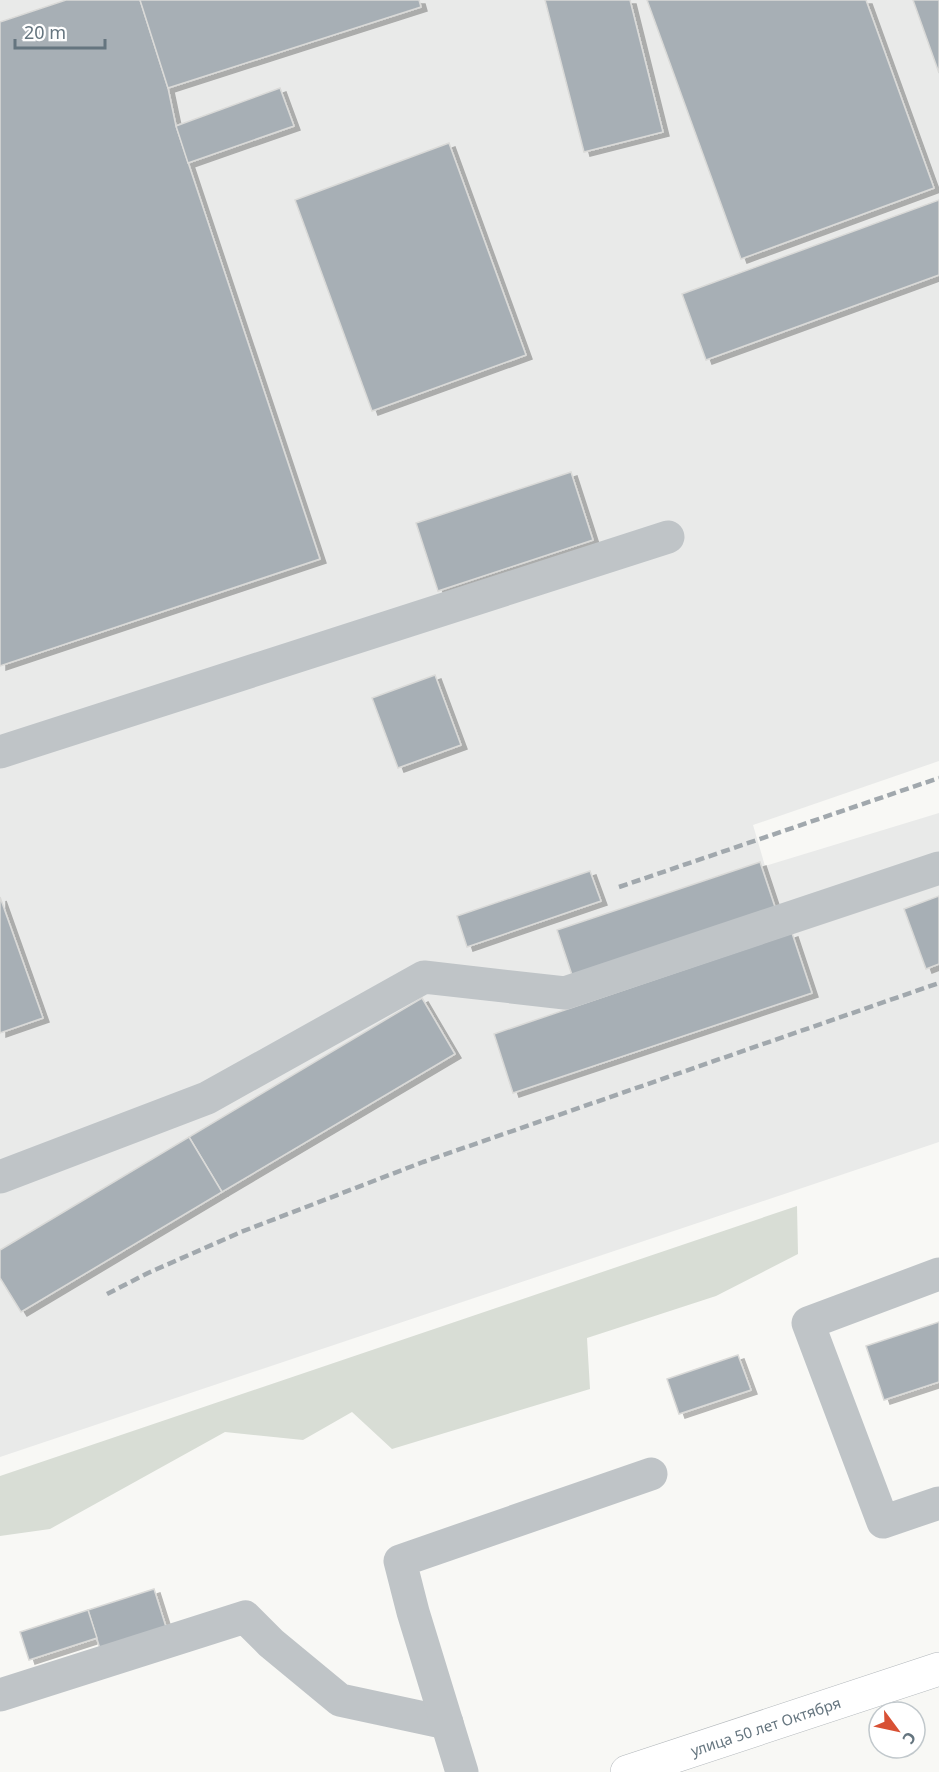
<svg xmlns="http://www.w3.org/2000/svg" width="939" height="1772" font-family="'Noto Sans',sans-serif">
	<defs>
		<filter id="shadow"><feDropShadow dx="6" dy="4" stdDeviation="0" flood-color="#0004"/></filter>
	</defs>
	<rect width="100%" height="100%" fill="#f8f8f5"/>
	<path fill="#e9eae9" d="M0,0H939V761L753,825L765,866L939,813V1142L0,1457Z"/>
	<path fill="#d8ddd5" d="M797,1206L798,1254L716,1296L587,1338L590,1389L392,1449L352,1412L303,1440L225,1432L50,1529L0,1536V1476Z"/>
	<g fill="#a7afb5" stroke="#dadad8" stroke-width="1.5" filter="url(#shadow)">
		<path d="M66,0H140L168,88L176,126L320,559L0,666V22Z"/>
		<path d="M140,0H419L421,7L168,88Z"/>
		<path d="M545,0H630L663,132L584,152Z"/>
		<path d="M647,0H866L934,188L741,259Z"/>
		<path d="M913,0H939V73Z"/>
		<path d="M280,88L294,126L188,163L176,126Z"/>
		<path d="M449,143L526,355L372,411L295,200Z"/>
		<path d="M939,200V275L706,360L682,294Z"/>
		<path d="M571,472L593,540L438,591L416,523Z"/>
		<path d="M435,675L461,745L398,768L372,698Z"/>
		<path d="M760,862L778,916L575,984L557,930Z"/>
		<path d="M590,871L601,901L467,947L457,916Z"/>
		<path d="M939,896V964L926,969L904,909Z"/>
		<path d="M0,897L43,1018L0,1033Z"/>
		<path d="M792,933L812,993L513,1093L494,1034Z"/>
		<path d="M422,998L455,1054L222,1192L189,1137Z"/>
		<path d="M189,1137L222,1192L21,1312L0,1278V1250Z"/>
		<path d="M939,1322V1382L884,1400L866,1346Z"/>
		<path d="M738,1355L751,1390L679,1414L667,1379Z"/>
		<path d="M154,1589L167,1630L101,1652L88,1610Z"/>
		<path d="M88,1610L97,1638L29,1660L20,1632Z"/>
	</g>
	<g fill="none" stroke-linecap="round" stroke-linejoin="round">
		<g stroke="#b3b8bc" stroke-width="34">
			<g id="major">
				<path id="s1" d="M627,1772L939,1669"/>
			</g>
		</g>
		<g stroke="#bfc4c7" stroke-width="33">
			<path d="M0,752L668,537"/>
			<path d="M0,1177L207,1098L424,977L565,993L939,868"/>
			<path d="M939,1274L808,1323L883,1522L939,1503"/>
			<path d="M0,1695L245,1617L271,1643L340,1700L447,1723"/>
			<path d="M462,1772L413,1612L400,1561L651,1474"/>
		</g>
		<use href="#major" stroke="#fff" stroke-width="33"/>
		<g stroke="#a1a8ad" stroke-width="4.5" stroke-dasharray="9 4.5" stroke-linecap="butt">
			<path d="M619,887L939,778"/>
			<path d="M107,1294L148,1273L241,1232L423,1162L939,983"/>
		</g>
	</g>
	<g text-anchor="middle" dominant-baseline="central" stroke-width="6" stroke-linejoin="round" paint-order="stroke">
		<g font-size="15" fill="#65757f" stroke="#fff">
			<text stroke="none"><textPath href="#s1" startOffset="146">улица 50 лет Октября</textPath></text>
		</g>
	</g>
	<g transform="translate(897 1730) rotate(123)"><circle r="28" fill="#ffffff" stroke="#c1c8cc" stroke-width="1.5"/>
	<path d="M0-4.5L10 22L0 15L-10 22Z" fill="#d85135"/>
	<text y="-9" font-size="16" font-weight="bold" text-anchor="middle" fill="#65757f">С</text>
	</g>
	<path d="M15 39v9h90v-9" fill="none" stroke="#65757f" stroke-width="3"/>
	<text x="24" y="39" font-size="18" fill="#65757f" stroke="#ffffff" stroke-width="4.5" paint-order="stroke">20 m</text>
</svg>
